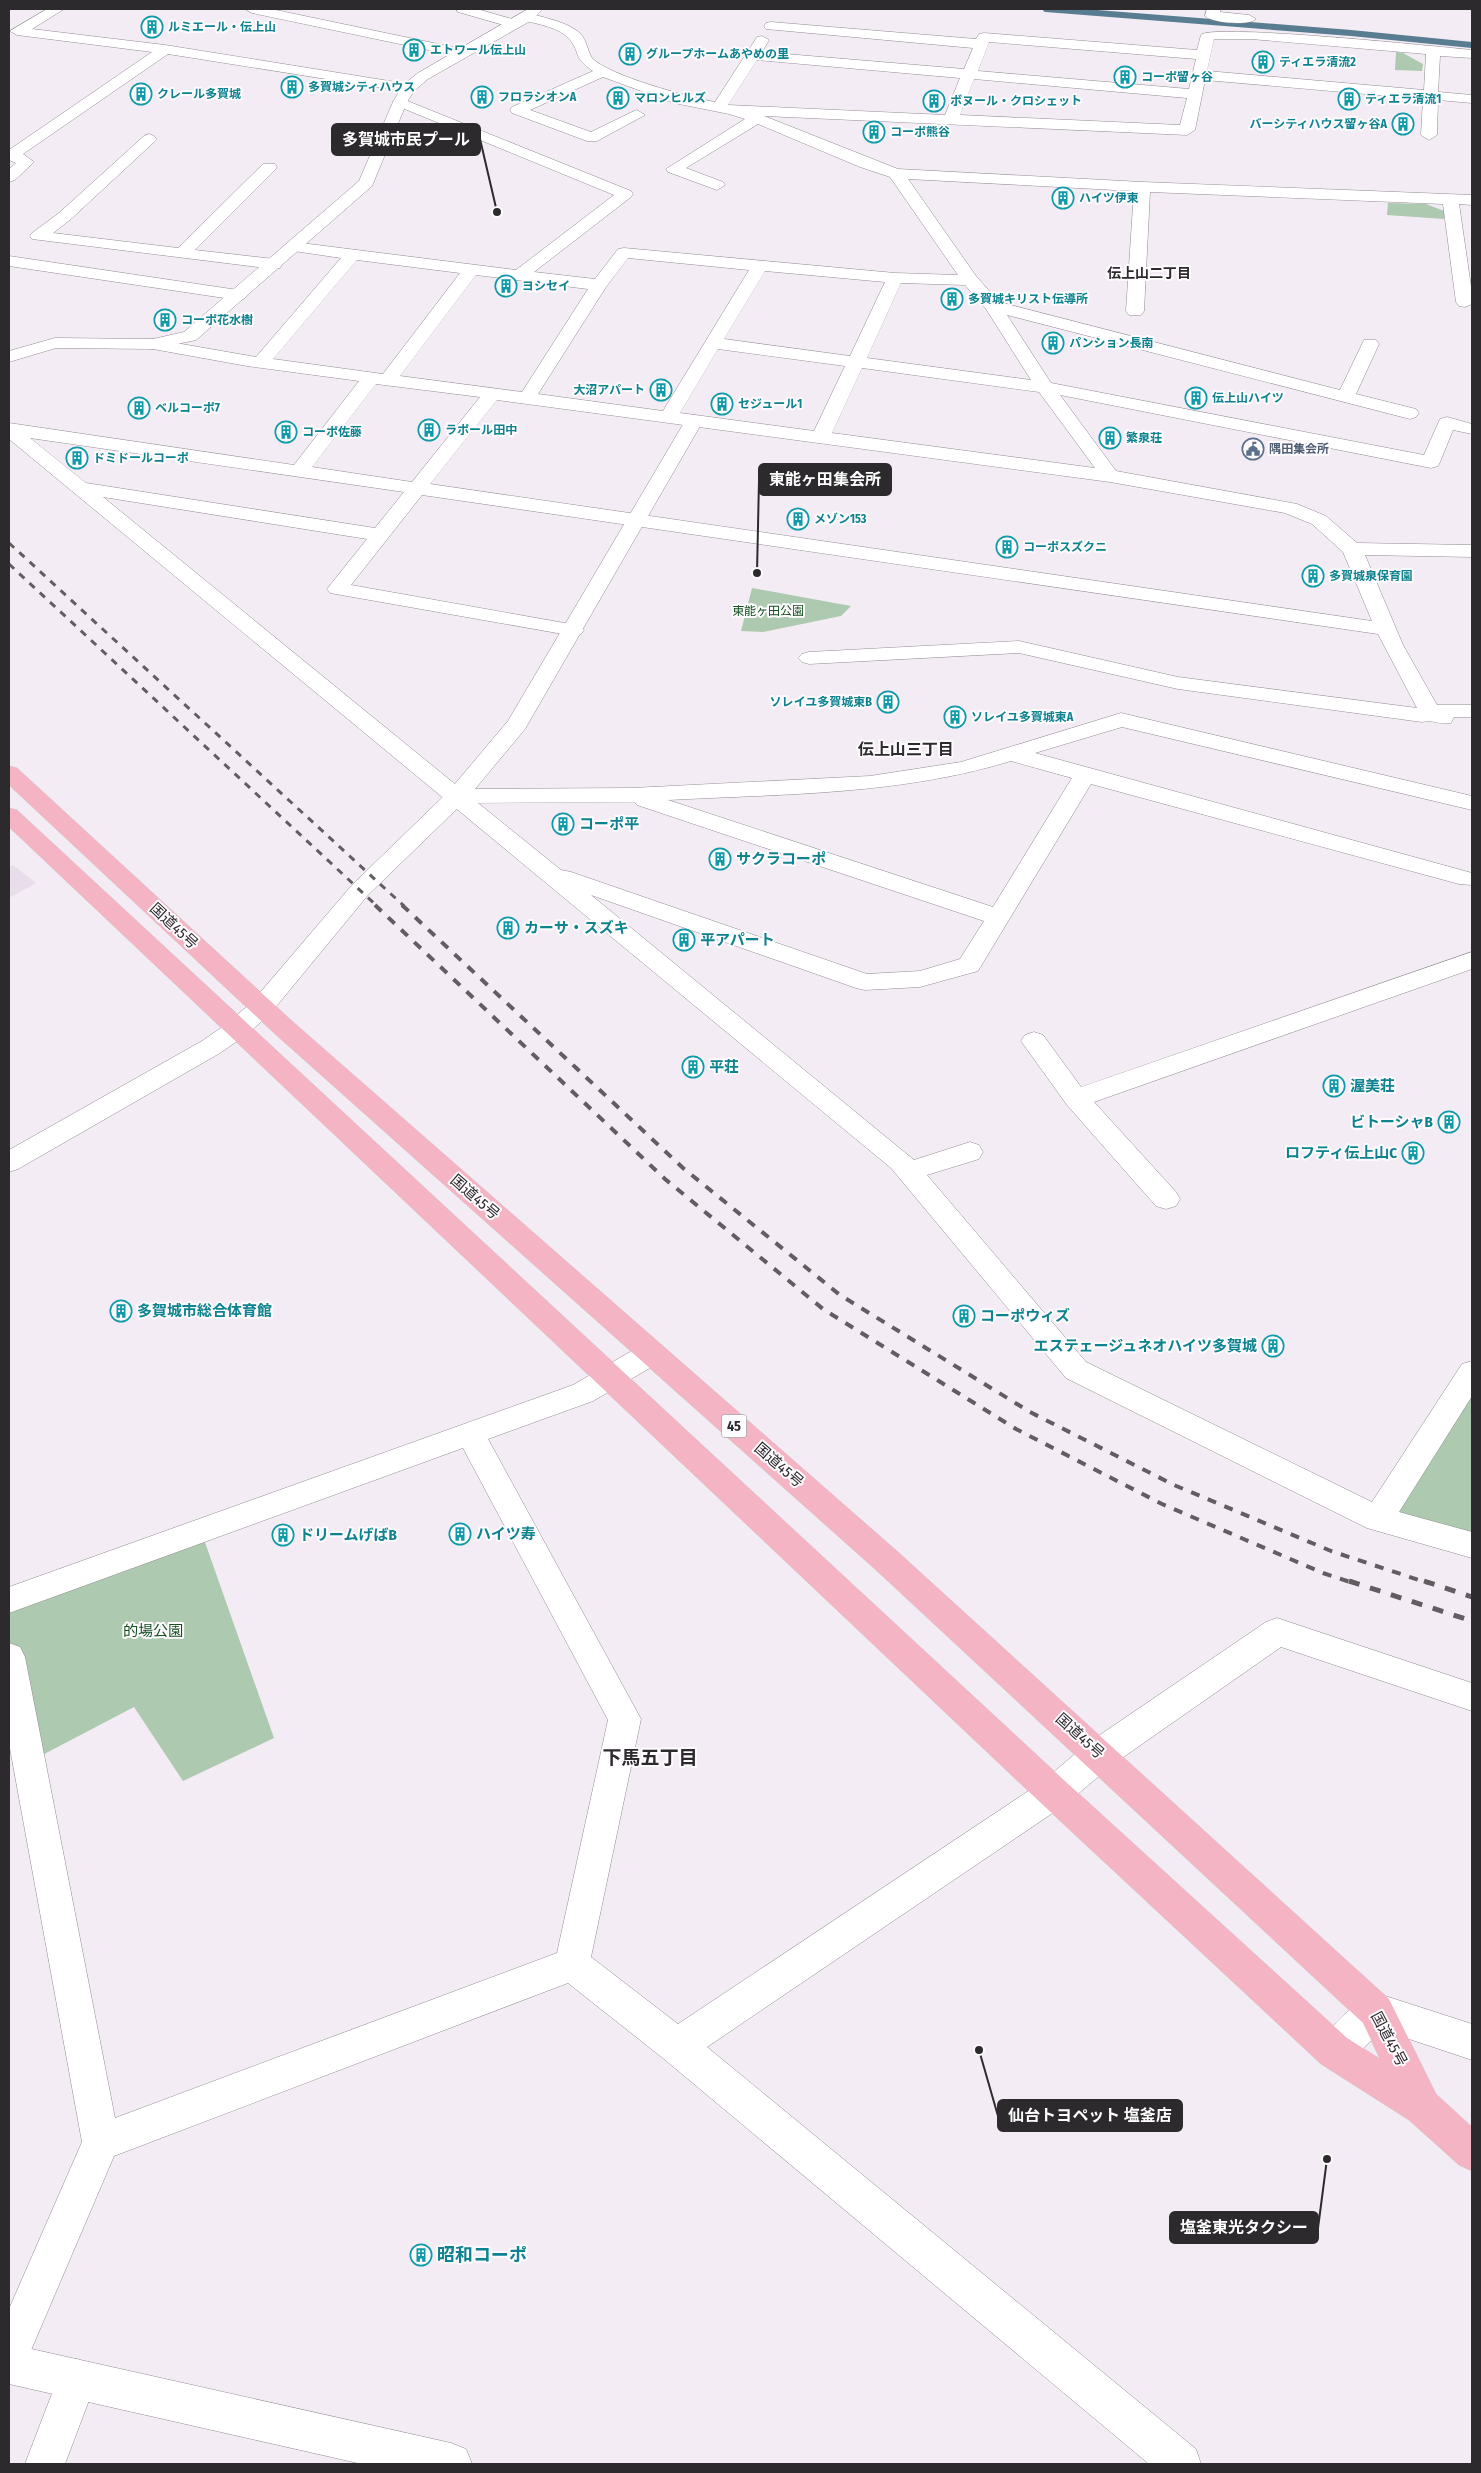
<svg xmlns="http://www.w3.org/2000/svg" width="1481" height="2473" font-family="'Fira Sans Condensed','Noto Sans JP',sans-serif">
	<rect width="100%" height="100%" fill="#f4ecf4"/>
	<path fill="#eaddeb" d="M13,865L36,883L9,898V867Z"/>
	<g fill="#adc9af">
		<path d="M1396,52L1403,53L1423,64L1422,71L1395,70Z"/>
		<path d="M1388,203L1426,204L1444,211V219L1387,215Z"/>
		<path d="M752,588L851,606L841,616L763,632L741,631Z"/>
		<path d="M1472,1383V1545L1378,1519Z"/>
		<path d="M201,1531L274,1738L183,1781L134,1707L29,1762L9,1657V1600Z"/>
	</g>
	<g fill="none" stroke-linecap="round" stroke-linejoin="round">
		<path stroke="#597d90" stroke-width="6" d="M1046,9L1351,33L1472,45"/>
		<g stroke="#928b92" stroke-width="1">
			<g id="street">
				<path d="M47,9H64L32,29L165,45L408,84L415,88L408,92L168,54L23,154L34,162L15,180L9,182V169L16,163L9,160V150L152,52L17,35L10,31Z"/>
				<path d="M245,9H271L462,49L469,53L462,57L252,13Z"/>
				<path d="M456,9H477L519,21L521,24L514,28L458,12Z"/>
				<path d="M1207,9H1221L1220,12L1249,15L1256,19C1250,26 1211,23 1205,16Z"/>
				<path d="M527,13C542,17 574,23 583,37C587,43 588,52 592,58C609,76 689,97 715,102L757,37L762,36L769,40L762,52L964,69L973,48L766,29L764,26L766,23L771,22L976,39L979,34L984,33L1197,50L1201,35C1210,23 1441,47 1472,50V58L1440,56L1438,92L1472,95V103L1438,100L1437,135L1429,140L1421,135L1423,99L1205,80L1195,130L1187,135L764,116L898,169L1142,182L1472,195V205L1459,204L1472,293V304L1465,307L1459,306L1456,302L1443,204L1150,192L1144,311L1141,315H1129L1126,311L1134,191L908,179L976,276L999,302L1340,390L1364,340H1376L1379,344L1356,394L1416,409L1419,413L1416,417L1410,419L1007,315L1051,383L1424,455L1440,419L1447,417L1472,424V434L1453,430L1440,462L1438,466L1431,468L1060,395L1116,471L1297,504L1326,516L1357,543L1472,545V557L1365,555L1403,645L1437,705H1472V717H1454L1451,723C1440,725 1432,719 1422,722L1178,689L1019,653L809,664L802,662L798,658L802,654L809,652L1019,641L1178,677L1417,708L1378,634L422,495L351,585L581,626L584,630L581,634L574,636L330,593L327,589L367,539L103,497L461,789L632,788L870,776L961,762L1121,713L1472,796V810L1122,727L1035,753L1472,873V885L1459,884L1091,784L978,971L920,987L865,990L856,988L591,895L914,1160L970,1142L979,1145L983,1152L979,1159L927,1175L1086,1362L1372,1502L1462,1364L1472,1361V1396L1399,1512L1472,1532V1558L1367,1528L1066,1378L891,1168L9,439V423L294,465L359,381L247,366L153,349L147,348L144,344L147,340L153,339L256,357L341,258L287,250L285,247L287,244L293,242L516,270L614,195L395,105L393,102L395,99L400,98L631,191L633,194L631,197L534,272L595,279L618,249L624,248L895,273L958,275L890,177L860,167L758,124L686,168L723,182L725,185L717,190L668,172L666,169L745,119L729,114L674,103L603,77L530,110L591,132L632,112L637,110L645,115L597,141H587L512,113L510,110L512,107L593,71C572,57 581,53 570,40C560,27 537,24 522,20L520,17L522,14ZM1214,39H1251L1426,54L1424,90L1207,71ZM989,42L1196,59L1189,89L978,71ZM757,60L960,78L945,115L728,105ZM974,79L1187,98L1180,125L960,115ZM628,258L749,270L663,411L538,394L606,287ZM357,260L460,273L383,374L273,359ZM765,271L885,282L850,356L724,339ZM476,275L588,289L522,392L400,376ZM901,283L965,285L986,309L1031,380L867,358ZM718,349L845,366L814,431L680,413ZM862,368L1039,392L1095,468L832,433ZM376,384L480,397L412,482L312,467ZM497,400L1110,482L1285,513L1312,524L1343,552L1372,621L430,484ZM30,438L404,492L375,528L86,483ZM1011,761L1072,778L993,907L668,800C783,794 900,795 1011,761ZM635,802L637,805L984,921L960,959L920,971L867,974L571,872L561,870L478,803Z"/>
				<path d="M149,134L154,136L157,139L154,142L71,219L53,233L178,248L263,164H275L277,167L275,170L195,250L274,259L280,260L282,264L280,268L274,269L32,239L30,236L32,233L59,213L144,136Z"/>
				<path d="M9,256L238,290L244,291L247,295L244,299L238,300L9,266Z"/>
				<path d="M1472,952V969L1094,1102L1176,1192L1180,1199L1176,1206L1166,1209L1156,1206L1067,1105L1021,1041L1025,1035L1034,1032L1043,1035L1081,1087Z"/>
				<path d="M652,1342L662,1345L666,1353L662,1361L593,1401L488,1439L641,1719L591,1957L678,2024L1042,1782L1088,1743L1266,1622L1277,1618L1472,1683V1711L1281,1647L1112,1765L1066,1804L707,2047L1196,2449L1201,2464H1149L664,2059L568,1983L114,2156L23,2369L9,2375V2309L82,2142L9,1743V1643L20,1647L25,1657L115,2118L557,1953L608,1720L463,1448L9,1613V1587L573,1385L642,1345Z"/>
				<path d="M1376,1993L1472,2024V2060L1382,2030L1347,2064L1334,2069L1321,2064L1316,2051C1325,2030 1355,2002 1376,1993Z"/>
				<path d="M77,2359L91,2365L97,2379L65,2464H25L63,2365Z"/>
			</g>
		</g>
		<g stroke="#928b92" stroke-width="1">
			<g id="secondary">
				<path d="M528,9H543L532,20L428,79L414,91L407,102L372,186L196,340L153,349L56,348L9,362V351L55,338L153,339L184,332L359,181L393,102L403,85L418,73Z"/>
				<path d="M694,415L701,417L703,421L525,729L465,801L368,895L270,1014L246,1035L220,1053L18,1169L9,1172V1150L202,1041L228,1023L252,1002L352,885L449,791L508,721L685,421L687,417Z"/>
				<path d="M9,2344L451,2443L466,2449L472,2464H362L9,2384Z"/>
			</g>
		</g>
		<g stroke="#cdcccd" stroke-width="1">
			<path id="highway" d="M9,766L17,768L292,1021L898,1552L1389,1999L1436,2094L1472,2127V2171L1459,2165L1409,2120L1321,2064L1042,1804L9,827V808L17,810L1066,1782L1347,2038L1380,2059L1363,2023L876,1570L274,1033L9,785Z"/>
		</g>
		<use href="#street" fill="#fff" fill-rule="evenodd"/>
		<use href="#secondary" fill="#fff" fill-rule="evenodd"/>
		<use href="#highway" fill="#f5b4c4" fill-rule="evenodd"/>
		<g stroke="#615d61" stroke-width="3" stroke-dasharray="7 7" stroke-linecap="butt">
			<path d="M9,543L404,906"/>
			<path d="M9,564L377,906"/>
		</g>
		<g stroke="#615d61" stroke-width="4" stroke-dasharray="9 9" stroke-linecap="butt">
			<path d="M375,905L665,1179L823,1309L1016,1429L1162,1504L1323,1573L1353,1583"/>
			<path d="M402,905L683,1168L840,1295L1030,1412L1174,1485L1331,1551L1428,1583"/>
		</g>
		<g stroke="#615d61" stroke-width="5" stroke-dasharray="11 11" stroke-linecap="butt">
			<path d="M1349,1581L1472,1621"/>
			<path d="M1424,1581L1472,1597"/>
		</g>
	</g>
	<defs>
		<g id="building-ring" transform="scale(1.125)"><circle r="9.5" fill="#fefbfe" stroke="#0f9aa8" stroke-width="1.5"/><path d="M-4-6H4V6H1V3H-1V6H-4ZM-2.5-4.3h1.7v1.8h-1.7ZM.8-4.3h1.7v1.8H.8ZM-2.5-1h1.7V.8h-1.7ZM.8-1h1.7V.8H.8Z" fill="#0f9aa8"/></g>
		<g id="civic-ring" transform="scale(1.125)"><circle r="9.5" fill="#fefbfe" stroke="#5c6f8a" stroke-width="1.5"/><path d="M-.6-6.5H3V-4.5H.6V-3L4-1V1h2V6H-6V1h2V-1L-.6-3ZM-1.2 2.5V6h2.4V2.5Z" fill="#5c6f8a"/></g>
	</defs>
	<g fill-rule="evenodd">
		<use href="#building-ring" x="152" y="27"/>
		<use href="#building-ring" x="414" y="50"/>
		<use href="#building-ring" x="630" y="54"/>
		<use href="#building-ring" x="1263" y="62"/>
		<use href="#building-ring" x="1125" y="77"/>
		<use href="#building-ring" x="292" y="87"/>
		<use href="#building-ring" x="141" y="94"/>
		<use href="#building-ring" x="482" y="97"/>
		<use href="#building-ring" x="618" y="98"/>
		<use href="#building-ring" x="1349" y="99"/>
		<use href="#building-ring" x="934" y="101"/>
		<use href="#building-ring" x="1403" y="124"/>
		<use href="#building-ring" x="874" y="132"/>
		<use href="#building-ring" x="1063" y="198"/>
		<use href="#building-ring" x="506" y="286"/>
		<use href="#building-ring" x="952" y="299"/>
		<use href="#building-ring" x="165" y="320"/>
		<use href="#building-ring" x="1053" y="343"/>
		<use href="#building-ring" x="661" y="390"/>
		<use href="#building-ring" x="1196" y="398"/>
		<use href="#building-ring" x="722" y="404"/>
		<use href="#building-ring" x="139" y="408"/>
		<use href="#building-ring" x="429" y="430"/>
		<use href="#building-ring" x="286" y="432"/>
		<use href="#building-ring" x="1110" y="438"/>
		<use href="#civic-ring" x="1253" y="449"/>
		<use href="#building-ring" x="77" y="458"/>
		<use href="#building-ring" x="798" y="519"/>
		<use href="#building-ring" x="1007" y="547"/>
		<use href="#building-ring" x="1313" y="576"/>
		<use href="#building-ring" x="888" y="702"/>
		<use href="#building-ring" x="955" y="717"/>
		<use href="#building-ring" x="563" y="824"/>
		<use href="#building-ring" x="720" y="859"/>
		<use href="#building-ring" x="508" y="928"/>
		<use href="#building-ring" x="684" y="940"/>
		<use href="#building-ring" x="693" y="1067"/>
		<use href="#building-ring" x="1334" y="1086"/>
		<use href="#building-ring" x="1449" y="1122"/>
		<use href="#building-ring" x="1413" y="1153"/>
		<use href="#building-ring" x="121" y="1311"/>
		<use href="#building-ring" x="964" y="1316"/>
		<use href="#building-ring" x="1273" y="1346"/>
		<use href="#building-ring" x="460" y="1534"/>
		<use href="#building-ring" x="283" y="1535"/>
		<use href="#building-ring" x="421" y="2255"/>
	</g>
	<g text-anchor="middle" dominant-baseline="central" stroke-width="4" stroke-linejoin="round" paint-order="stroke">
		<g font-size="12" font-weight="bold" fill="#0d838f" stroke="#fefbfe" text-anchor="start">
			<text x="168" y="27">ルミエール・伝上山</text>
			<text x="430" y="50">エトワール伝上山</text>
			<text x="646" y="54">グループホームあやめの里</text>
			<text x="1279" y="62">ティエラ清流2</text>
			<text x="1141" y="77">コーポ留ヶ谷</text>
			<text x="308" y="87">多賀城シティハウス</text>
			<text x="157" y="94">クレール多賀城</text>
			<text x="498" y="97">フロラシオンA</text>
			<text x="634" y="98">マロンヒルズ</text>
			<text x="1365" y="99">ティエラ清流1</text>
			<text x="950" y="101">ボヌール・クロシェット</text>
			<text x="1387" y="124" text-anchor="end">バーシティハウス留ヶ谷A</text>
			<text x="890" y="132">コーポ熊谷</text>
			<text x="1079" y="198">ハイツ伊東</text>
			<text x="522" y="286">ヨシセイ</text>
			<text x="968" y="299">多賀城キリスト伝導所</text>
			<text x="181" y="320">コーポ花水樹</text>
			<text x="1069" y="343">パンション長南</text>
			<text x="645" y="390" text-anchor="end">大沼アパート</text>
			<text x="1212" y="398">伝上山ハイツ</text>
			<text x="738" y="404">セジュール1</text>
			<text x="155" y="408">ベルコーポ7</text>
			<text x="445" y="430">ラポール田中</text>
			<text x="302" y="432">コーポ佐藤</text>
			<text x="1126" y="438">繁泉荘</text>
			<text x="93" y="458">ドミドールコーポ</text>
			<text x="814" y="519">メゾン153</text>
			<text x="1023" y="547">コーポスズクニ</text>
			<text x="1329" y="576">多賀城泉保育園</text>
			<text x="872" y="702" text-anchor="end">ソレイユ多賀城東B</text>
			<text x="971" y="717">ソレイユ多賀城東A</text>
		</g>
		<g font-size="12" font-weight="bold" fill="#4e5e75" stroke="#fefbfe" text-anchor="start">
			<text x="1269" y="449">隅田集会所</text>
		</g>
		<g font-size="12" fill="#144f20" stroke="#fefbfe">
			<text x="768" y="611">東能ヶ田公園</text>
		</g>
		<g font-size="14" font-weight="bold" fill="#2d2a2d" stroke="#fefbfe">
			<text x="1149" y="273">伝上山二丁目</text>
		</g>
		<rect fill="#fefbfe" stroke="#6c696c" stroke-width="1" x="721.5" y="1414.5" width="25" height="23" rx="4"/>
		<g font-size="14" font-weight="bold" fill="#2d2a2d">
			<text x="734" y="1426">45</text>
		</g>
		<g font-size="15" font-weight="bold" fill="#0d838f" stroke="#fefbfe" text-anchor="start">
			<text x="579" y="824">コーポ平</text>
			<text x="736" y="859">サクラコーポ</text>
			<text x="524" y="928">カーサ・スズキ</text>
			<text x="700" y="940">平アパート</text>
			<text x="709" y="1067">平荘</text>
			<text x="1350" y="1086">渥美荘</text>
			<text x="1433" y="1122" text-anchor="end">ビトーシャB</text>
			<text x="1397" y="1153" text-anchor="end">ロフティ伝上山C</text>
			<text x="137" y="1311">多賀城市総合体育館</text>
			<text x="980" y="1316">コーポウィズ</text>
			<text x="1257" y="1346" text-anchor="end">エステェージュネオハイツ多賀城</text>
			<text x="476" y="1534">ハイツ寿</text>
			<text x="299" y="1535">ドリームげばB</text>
		</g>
		<g font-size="15" fill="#2d2a2d" stroke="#fefbfe">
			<text transform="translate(174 926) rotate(43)">国道45号</text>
			<text transform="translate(475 1197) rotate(41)">国道45号</text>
			<text transform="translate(779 1465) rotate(41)">国道45号</text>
			<text transform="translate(1080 1736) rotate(42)">国道45号</text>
			<text transform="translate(1389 2039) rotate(62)">国道45号</text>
		</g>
		<g font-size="15" fill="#144f20" stroke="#fefbfe">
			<text x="153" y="1631">的場公園</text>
		</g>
		<g font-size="16" font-weight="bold" fill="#2d2a2d" stroke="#fefbfe">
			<text x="906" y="749">伝上山三丁目</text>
		</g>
		<g font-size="18" font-weight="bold" fill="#0d838f" stroke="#fefbfe" text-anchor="start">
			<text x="437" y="2255">昭和コーポ</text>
		</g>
		<g font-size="19" font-weight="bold" fill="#2d2a2d" stroke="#fefbfe">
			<text x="650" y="1757">下馬五丁目</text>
		</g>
	</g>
	<path fill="none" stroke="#2d2a2d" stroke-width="2" d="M497 212L480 139M757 573L759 480M979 2050L998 2116M1327 2159L1318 2228"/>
	<g fill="#2d2a2d" stroke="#fefbfe" stroke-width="2">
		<circle cx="497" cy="212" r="5"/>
		<circle cx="757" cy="573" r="5"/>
		<circle cx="979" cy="2050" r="5"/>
		<circle cx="1327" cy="2159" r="5"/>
	</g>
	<g fill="#2d2a2d" stroke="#2d2a2d" stroke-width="2">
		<rect x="332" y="124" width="148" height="31" rx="5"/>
		<rect x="759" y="464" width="132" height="31" rx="5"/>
		<rect x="998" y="2100" width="184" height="31" rx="5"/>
		<rect x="1170" y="2212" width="148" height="31" rx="5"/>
	</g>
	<g font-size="16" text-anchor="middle" font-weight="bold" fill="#fff">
		<text x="406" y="145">多賀城市民プール</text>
		<text x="825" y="485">東能ヶ田集会所</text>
		<text x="1090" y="2121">仙台トヨペット 塩釜店</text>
		<text x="1244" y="2233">塩釜東光タクシー</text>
	</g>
	<rect width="1481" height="2473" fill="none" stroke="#2d2a2d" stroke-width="20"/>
</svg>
